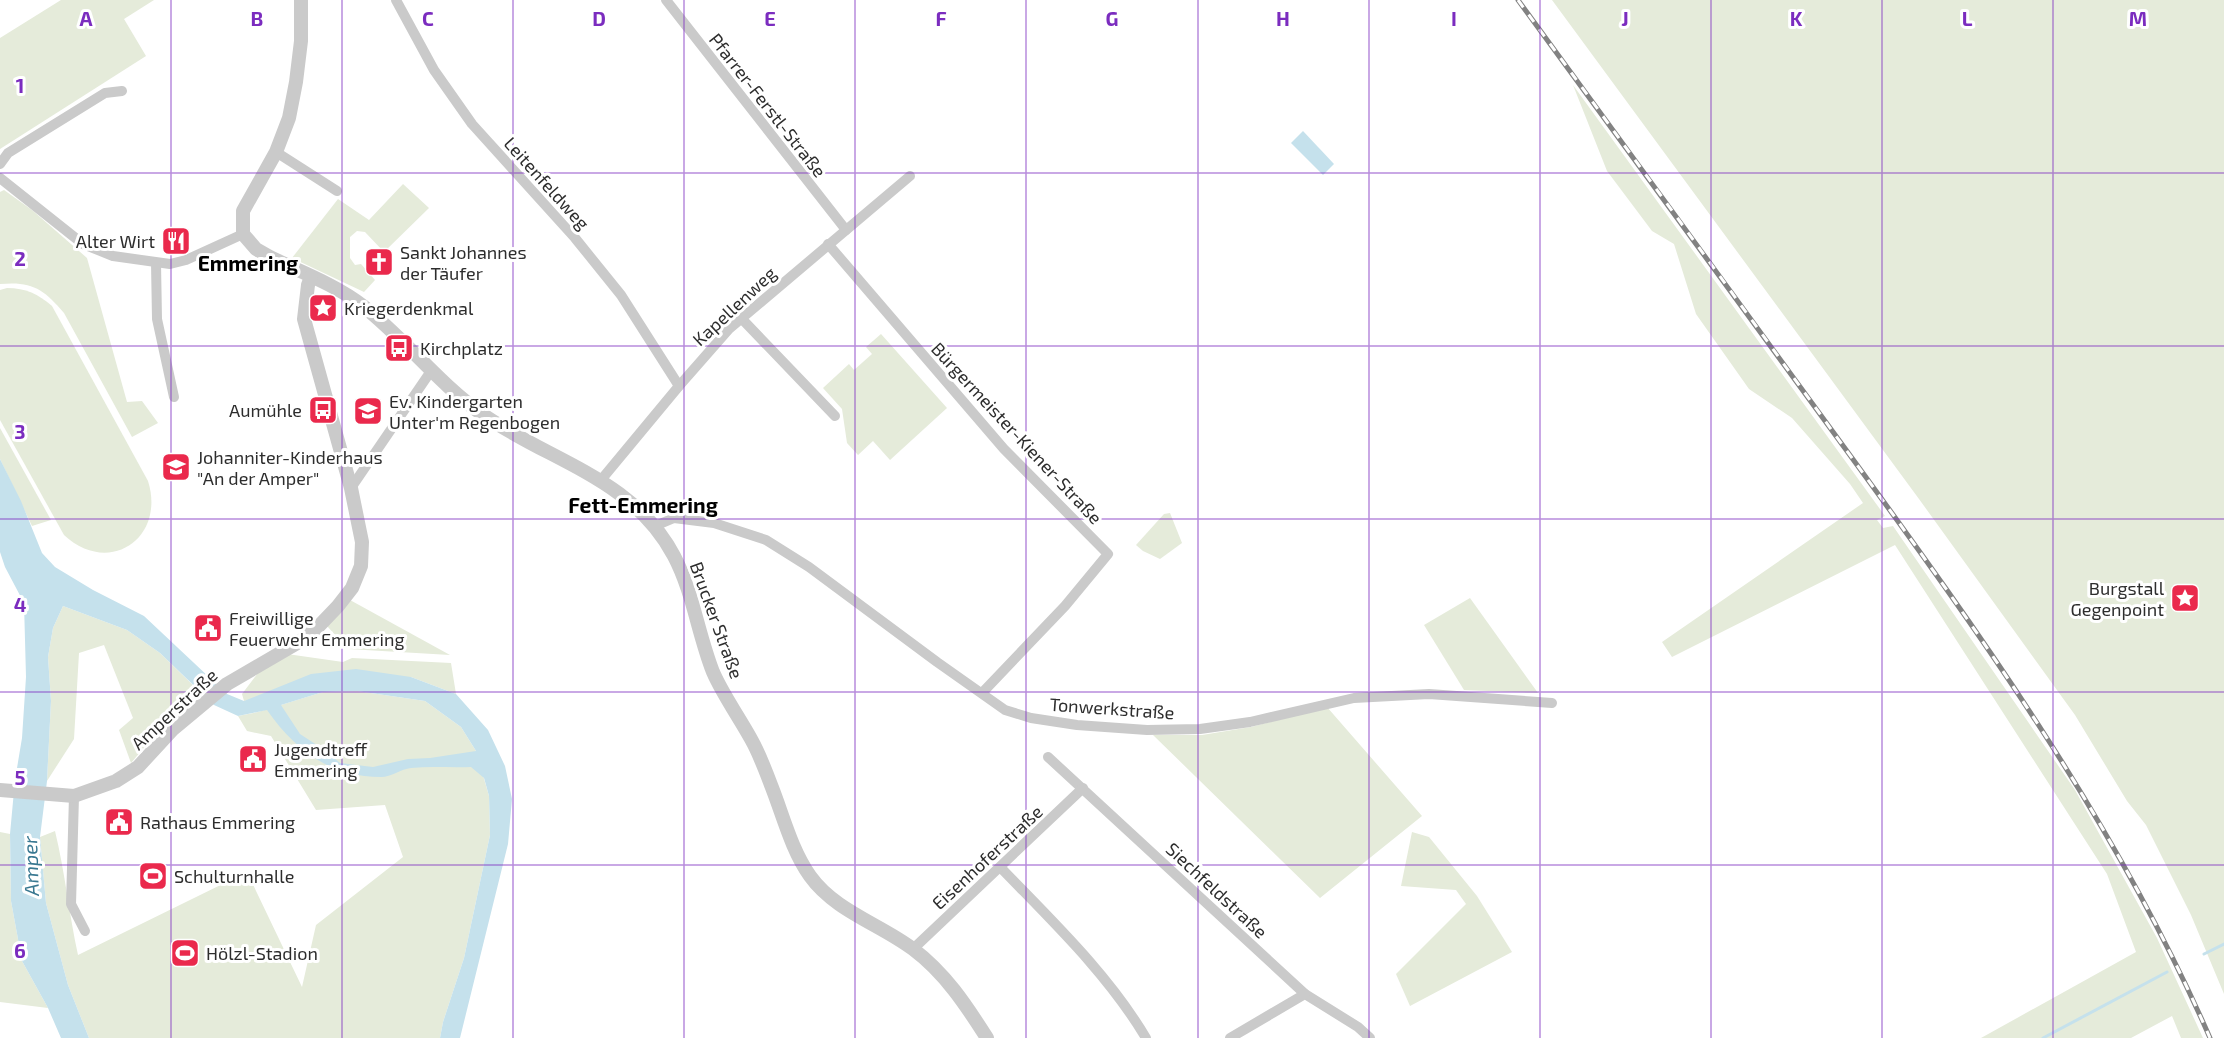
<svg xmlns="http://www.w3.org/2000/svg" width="2224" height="1038" font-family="'Exo 2',sans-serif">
	<rect width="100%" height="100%" fill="#fff"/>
	<g fill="#e5ebda">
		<path d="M61,0H154L124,19L146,56L0,149V38Z"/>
		<path d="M1552,0H2224V994L2191,915L2146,825L2127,801L2075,715L1919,499Z"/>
		<path d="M1573,85L1885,516L1877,520L1883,528L1893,526L2075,790L2157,938L2203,1038H2181L2172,1016L2131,1038H1981L2136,952L2107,874L1895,545L1672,657L1662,642L1863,503L1850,484L1792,418L1749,389L1696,314L1674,244L1652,231L1607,171Z"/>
		<path d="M403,184L429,208L384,252L365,232L357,231L350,237V258L355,265L361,264L375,280L364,292L292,258L338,199L369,220Z"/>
		<path d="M4,190L32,210L87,258L127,402L142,401L158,423L132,437L64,313C44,289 32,281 0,284V192Z"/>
		<path d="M7,288C26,288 38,294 52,306L148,481C166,538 109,577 64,535L0,420V290Z"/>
		<path d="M881,334L947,408L890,460L873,441L858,455L847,443L842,409L823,388L849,364L854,370L872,354L866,347Z"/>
		<path d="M0,428L51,520L32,526L0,459Z"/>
		<path d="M1170,513L1182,543L1160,559L1143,551L1136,545L1164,514Z"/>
		<path d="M1470,598L1538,693L1464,690L1424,625Z"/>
		<path d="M350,600L450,655L348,649L327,626Z"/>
		<path d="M63,606L127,630L160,653L199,691L168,719L131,763L119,730L133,718L104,645L79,653L74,739L47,781L51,701L48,657L53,628Z"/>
		<path d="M287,654L343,662L352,658L451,663L456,694L411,677L244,701L242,694L261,669Z"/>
		<path d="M357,691L425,701L461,727L476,751L489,796L490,835L464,958L443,1022L440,1038H89L68,985L46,903L40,837L55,831C65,872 69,914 78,955L247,872L302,987L316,925L403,857L385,805L316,810L271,736L247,731L238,716L258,712L323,692Z"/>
		<path d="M1327,707L1422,816L1320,898L1153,735H1202L1251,727Z"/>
		<path d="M0,832L10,834L11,901L22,961L48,1008L0,1002Z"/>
		<path d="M1412,832L1429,837L1477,896L1512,952L1410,1006L1396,974L1466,904L1456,890L1401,886Z"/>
	</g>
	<g fill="#c5e1ec" fill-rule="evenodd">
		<path d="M1303,131L1334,164L1323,175L1291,143Z"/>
		<path d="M0,459L21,501L42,553L55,567L93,590L144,616L227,694L244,701L311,674L356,669L411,677L456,694L488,730L505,766L512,799L508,844L460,1038H440L443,1022L464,958L490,835L489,796L484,778L471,767C451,768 431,766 411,768C401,769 391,777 381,777C330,777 295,750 267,710L238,716L214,705L160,653L127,630L63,606L53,628L48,657L51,701L47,781L40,837L46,903L68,985L89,1038H61L48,1008L22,961L11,901L10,834L15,780L22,738L26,677L24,603L5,567L0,552ZM357,691L425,701L461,727L476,751L430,758L408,759L373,767L340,763L326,751L300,734L281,705L323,692Z"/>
	</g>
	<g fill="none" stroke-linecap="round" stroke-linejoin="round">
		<g stroke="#c5e1ec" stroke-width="3">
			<path d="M2204,954L2224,944"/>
			<path d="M2043,1038L2167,972"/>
		</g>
		<g stroke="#cacaca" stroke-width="10">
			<path d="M396,0L434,70L472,124L575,238L621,295L679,386"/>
			<path d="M666,0L846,230"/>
			<path d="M276,152L337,191"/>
			<path d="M0,164L8,153L105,93L122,91"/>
			<path d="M0,178L83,244L113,256L170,264L186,260L243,234"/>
			<path d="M828,244L1004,449L1108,554L1065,606L982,693"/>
			<path d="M156,263L157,319L174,397"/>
			<path d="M742,319L835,416"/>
			<path d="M601,480L679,386L729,329L910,176"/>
			<path d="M351,488L431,371"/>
			<path d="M655,526L674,518L714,523L766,540L809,567L937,662L1005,710L1031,718L1077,725L1147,730L1200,729L1250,722L1354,698L1429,694L1552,703"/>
			<path d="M1048,757L1305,994L1358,1027L1370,1038"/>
			<path d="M74,796L71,904L85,931"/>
			<path d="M1001,868C1052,921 1108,974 1146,1038"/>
			<path d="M913,949L1083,788"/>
			<path d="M1230,1038L1305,994"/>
		</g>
		<g stroke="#cacaca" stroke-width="14">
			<path d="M301,0V41L296,82L289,118L276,152L243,211V234L256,249L270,257C301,272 336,285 363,306C405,339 438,383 482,414C549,461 633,478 674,556C693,592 698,634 713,672C723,695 739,717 751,739C759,753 765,769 771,785C783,815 791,849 810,876C835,911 880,924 913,949C945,973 966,1005 987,1038"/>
			<path d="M0,790L74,796L116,781L138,767L173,729L227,684L299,642L317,628L338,606L352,588L361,566L362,542L351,488L304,319L308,285L311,277"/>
		</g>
		<g stroke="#828282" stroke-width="5">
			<path id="rail" d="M1518,0C1627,149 1736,298 1844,447C1981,635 2117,824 2210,1038"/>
		</g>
		<use href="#rail" stroke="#fff" stroke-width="3" stroke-dasharray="9" stroke-linecap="butt"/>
	</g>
	<path fill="none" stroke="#7b2cbf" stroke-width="1.5" stroke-opacity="0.55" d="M171,0V1038M342,0V1038M513,0V1038M684,0V1038M855,0V1038M1026,0V1038M1198,0V1038M1369,0V1038M1540,0V1038M1711,0V1038M1882,0V1038M2053,0V1038M0,173H2224M0,346H2224M0,519H2224M0,692H2224M0,865H2224"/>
	<defs>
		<g id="restaurant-square" transform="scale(1.5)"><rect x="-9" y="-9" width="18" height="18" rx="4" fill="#ea294c" stroke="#fff"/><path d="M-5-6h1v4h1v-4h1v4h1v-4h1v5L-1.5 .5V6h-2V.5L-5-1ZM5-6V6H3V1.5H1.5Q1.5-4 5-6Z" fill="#fff"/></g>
		<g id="church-square" transform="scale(1.5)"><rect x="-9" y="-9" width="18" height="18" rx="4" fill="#ea294c" stroke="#fff"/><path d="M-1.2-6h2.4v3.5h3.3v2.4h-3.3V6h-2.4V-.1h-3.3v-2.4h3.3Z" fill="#fff"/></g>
		<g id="sight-square" transform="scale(1.5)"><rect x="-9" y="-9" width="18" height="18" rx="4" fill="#ea294c" stroke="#fff"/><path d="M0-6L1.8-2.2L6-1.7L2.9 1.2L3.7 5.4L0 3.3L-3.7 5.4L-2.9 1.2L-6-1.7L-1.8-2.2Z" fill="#fff"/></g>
		<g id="bus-square" transform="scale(1.5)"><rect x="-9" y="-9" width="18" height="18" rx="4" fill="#ea294c" stroke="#fff"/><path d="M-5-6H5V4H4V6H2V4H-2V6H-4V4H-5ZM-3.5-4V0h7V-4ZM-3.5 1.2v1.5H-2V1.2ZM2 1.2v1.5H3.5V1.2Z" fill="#fff"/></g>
		<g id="school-square" transform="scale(1.5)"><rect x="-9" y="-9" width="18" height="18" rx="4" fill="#ea294c" stroke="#fff"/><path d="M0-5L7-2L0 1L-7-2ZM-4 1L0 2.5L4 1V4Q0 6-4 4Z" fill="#fff"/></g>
		<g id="civic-square" transform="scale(1.5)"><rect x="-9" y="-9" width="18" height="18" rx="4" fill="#ea294c" stroke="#fff"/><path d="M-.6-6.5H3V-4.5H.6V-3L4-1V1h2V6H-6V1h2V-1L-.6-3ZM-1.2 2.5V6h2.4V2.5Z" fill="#fff"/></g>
		<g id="stadium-square" transform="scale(1.5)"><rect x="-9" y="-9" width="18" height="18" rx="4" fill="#ea294c" stroke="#fff"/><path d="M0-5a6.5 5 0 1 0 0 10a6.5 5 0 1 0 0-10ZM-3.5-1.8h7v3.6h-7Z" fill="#fff"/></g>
	</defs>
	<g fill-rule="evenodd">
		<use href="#restaurant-square" x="176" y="241"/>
		<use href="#church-square" x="379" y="262"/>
		<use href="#sight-square" x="323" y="308"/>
		<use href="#bus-square" x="399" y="348"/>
		<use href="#bus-square" x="323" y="410"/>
		<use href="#school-square" x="368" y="411"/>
		<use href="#school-square" x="176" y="467"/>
		<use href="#sight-square" x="2185" y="598"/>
		<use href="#civic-square" x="208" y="628"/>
		<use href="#civic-square" x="253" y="759"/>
		<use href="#civic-square" x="119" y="822"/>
		<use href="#stadium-square" x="153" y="876"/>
		<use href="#stadium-square" x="185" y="953"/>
	</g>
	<g text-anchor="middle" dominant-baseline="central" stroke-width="6" stroke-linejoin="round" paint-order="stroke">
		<g font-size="18" fill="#2d2d2d" stroke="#fff">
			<text transform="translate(768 105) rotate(52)">Pfarrer-Ferstl-Straße</text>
			<text transform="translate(547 183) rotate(48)">Leitenfeldweg</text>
			<text transform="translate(734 306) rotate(-43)">Kapellenweg</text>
			<text transform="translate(1017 433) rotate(47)">Bürgermeister-Kiener-Straße</text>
			<text transform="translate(717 620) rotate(70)">Brucker Straße</text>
			<text transform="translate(1112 708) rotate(4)">Tonwerkstraße</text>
			<text transform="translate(174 709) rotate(-43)">Amperstraße</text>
			<text transform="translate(987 857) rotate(-43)">Eisenhoferstraße</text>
			<text transform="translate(1217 890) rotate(43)">Siechfeldstraße</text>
		</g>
		<g font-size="18" fill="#2d2d2d" stroke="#fff" text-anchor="start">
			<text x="155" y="241" text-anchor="end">Alter Wirt</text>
			<text x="400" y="252">Sankt Johannes<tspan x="400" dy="21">der Täufer</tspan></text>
			<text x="344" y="308">Kriegerdenkmal</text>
			<text x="420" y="348">Kirchplatz</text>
			<text x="389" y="401">Ev. Kindergarten<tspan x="389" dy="21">Unter'm Regenbogen</tspan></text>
			<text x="302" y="410" text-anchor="end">Aumühle</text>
			<text x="197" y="457">Johanniter-Kinderhaus<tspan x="197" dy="21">"An der Amper"</tspan></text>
			<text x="2164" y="588" text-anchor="end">Burgstall<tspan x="2164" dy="21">Gegenpoint</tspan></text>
			<text x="229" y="618">Freiwillige<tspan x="229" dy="21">Feuerwehr Emmering</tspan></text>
			<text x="274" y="749">Jugendtreff<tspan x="274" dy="21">Emmering</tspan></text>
			<text x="140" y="822">Rathaus Emmering</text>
			<text x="174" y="876">Schulturnhalle</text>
			<text x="206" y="953">Hölzl-Stadion</text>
		</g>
		<g font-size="20" font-style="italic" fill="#397891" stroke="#fff">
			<text transform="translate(30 866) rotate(-92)">Amper</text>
		</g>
		<g font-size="21" font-weight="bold" fill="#000" stroke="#fff">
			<text x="248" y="262">Emmering</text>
			<text x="643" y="504">Fett-Emmering</text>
		</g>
	</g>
	<g font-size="20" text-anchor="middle" font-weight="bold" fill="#7b2cbf" stroke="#fff" stroke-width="6" stroke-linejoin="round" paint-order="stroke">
		<text x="86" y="26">A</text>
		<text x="257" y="26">B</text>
		<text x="428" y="26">C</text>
		<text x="599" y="26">D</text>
		<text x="770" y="26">E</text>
		<text x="941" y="26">F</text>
		<text x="1112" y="26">G</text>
		<text x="1283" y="26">H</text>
		<text x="1454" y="26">I</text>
		<text x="1625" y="26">J</text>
		<text x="1796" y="26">K</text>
		<text x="1967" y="26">L</text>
		<text x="2138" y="26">M</text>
		<text x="20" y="93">1</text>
		<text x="20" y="266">2</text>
		<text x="20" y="439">3</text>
		<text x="20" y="612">4</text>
		<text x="20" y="785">5</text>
		<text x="20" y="958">6</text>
	</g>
</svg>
